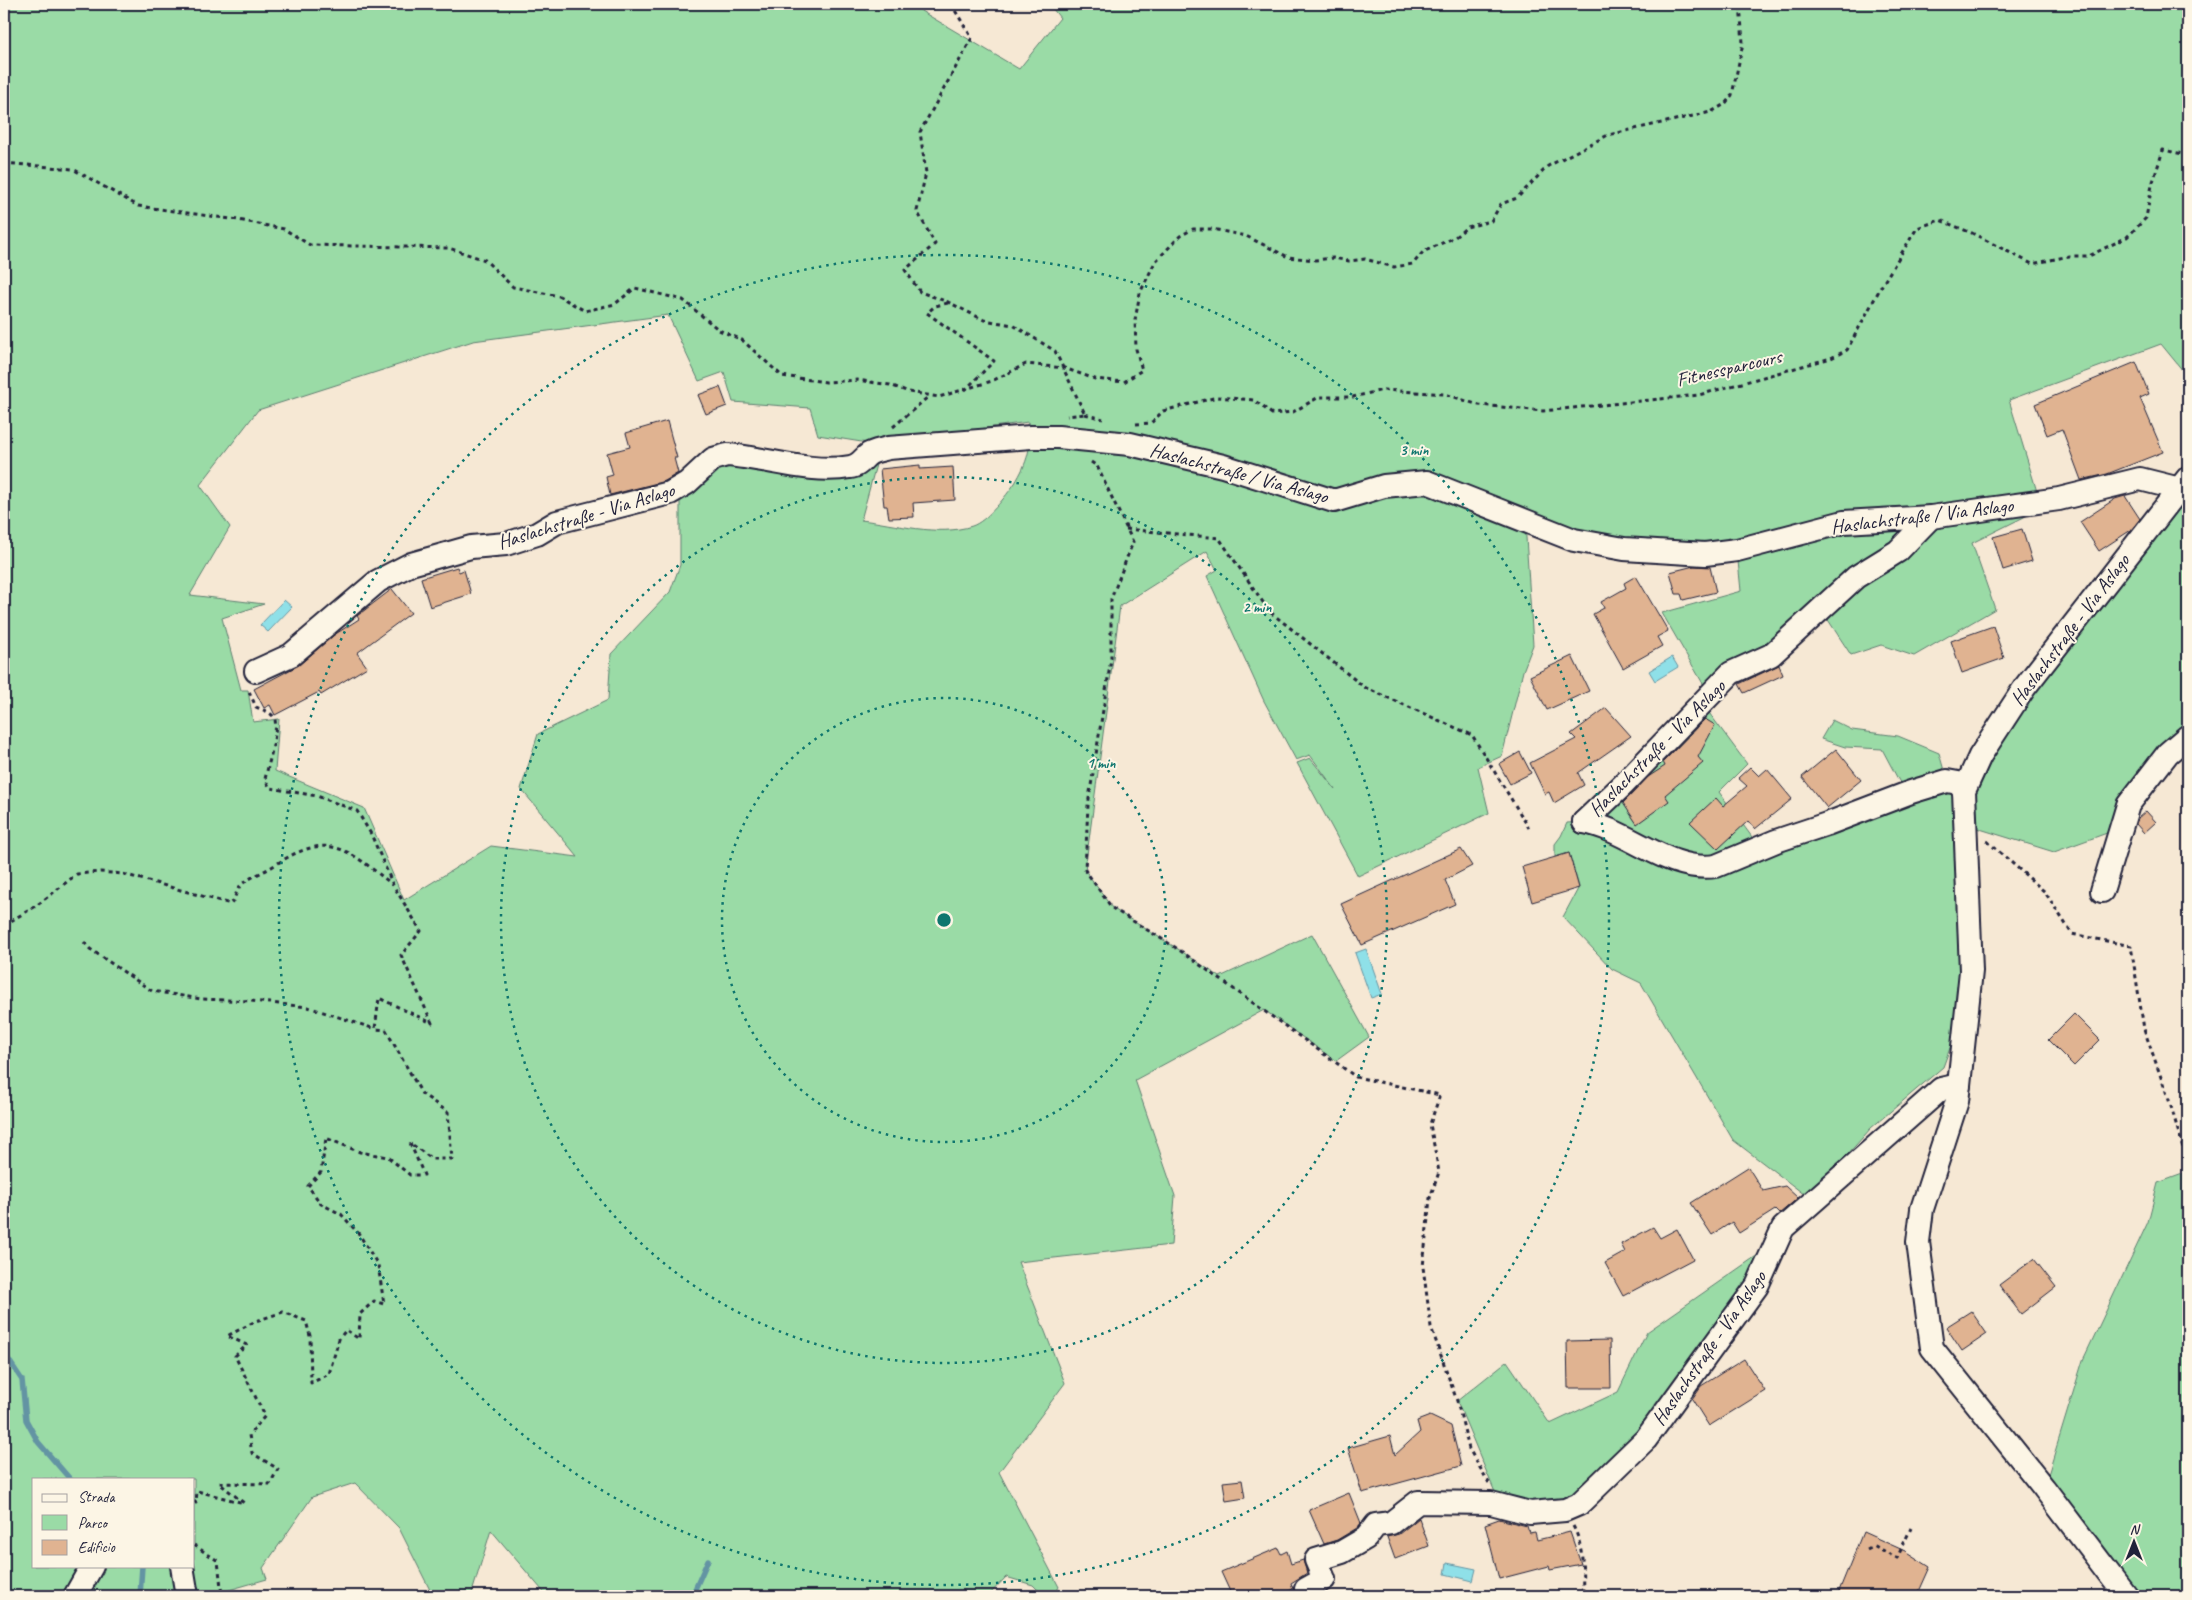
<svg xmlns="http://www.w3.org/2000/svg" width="2192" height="1600" font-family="Caveat,sans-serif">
	<rect width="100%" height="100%" fill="#f6e8d4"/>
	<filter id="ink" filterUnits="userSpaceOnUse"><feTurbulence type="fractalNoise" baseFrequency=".02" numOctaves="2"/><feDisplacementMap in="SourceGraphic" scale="10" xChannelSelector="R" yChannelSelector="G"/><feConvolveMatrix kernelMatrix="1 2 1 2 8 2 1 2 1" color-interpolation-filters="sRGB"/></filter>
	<g filter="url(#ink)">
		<g fill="#9adba6" stroke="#5e7e70" fill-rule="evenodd">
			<path d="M4,4H917L921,11L1019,69L1060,18L1049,4H2188V377L2161,344L2009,400L2042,508L1972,543L1995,609L1914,656L1881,645L1851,655L1821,609L1709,694L1662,613L1741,591L1737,551L1705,554L1525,522L1533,645L1523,671L1502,756L1478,767L1489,813L1358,876L1297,763L1310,758L1335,789L1310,755L1296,760L1264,701L1207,576L1217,570L1207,551L1120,606L1085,870L1112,908L1178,949L1220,977L1312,934L1369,1037L1336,1061L1264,1010L1135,1080L1175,1196L1171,1245L1018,1262L1065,1383L999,1472L1059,1587L1053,1596H1044L1033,1585L1006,1577L988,1596H547L491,1530L471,1596H433L399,1528L355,1483L312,1497L263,1568L267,1579L215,1594V1596H4ZM668,315L699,381L724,372L733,402L810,408L818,435L874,444L1028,422C1033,446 1027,463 1015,483C1006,496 987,521 972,526C938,537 895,524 861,520L877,461H714L680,489V565L670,592L611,654L608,700L538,734L521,789L578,857L491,846L404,900L364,808L275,771L279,719L253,722L248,690H241L222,618L264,604L190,595L230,527L200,485L258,410L473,341ZM34,1479H194V1566H34Z"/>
			<path d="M2188,493V736L2121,828L2054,852L1967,825L1963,830L1957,1029L1943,1067L1871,1128L1809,1198L1733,1140L1641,983L1612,969L1563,917L1579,887L1569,853L1555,857V844L1561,836L1567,823L1585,822L1701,702L1747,764L1719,792L1760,848L1910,791L1899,781L1882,749L1845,747L1821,739L1832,720L1852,730L1898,736L1939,753L1947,781L1971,774Z"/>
			<path d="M2188,1172V1596H2126L2044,1488L2083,1360L2148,1222L2158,1183Z"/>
			<path d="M1765,1250C1756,1268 1747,1287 1737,1304C1689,1380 1630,1447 1563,1506L1497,1497L1457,1401L1507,1361L1550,1424L1618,1392L1647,1332Z"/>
		</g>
		<g fill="#8fe0e8" stroke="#6394a3">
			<path d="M284,600L292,607L268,632L260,625Z"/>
			<path d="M1672,657L1678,667L1655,681L1649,671Z"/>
			<path d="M1366,949L1382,994L1371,998L1355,953Z"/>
			<path d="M1447,1563L1476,1569L1473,1581L1445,1574Z"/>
		</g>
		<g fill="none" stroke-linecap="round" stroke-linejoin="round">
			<g stroke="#6394a3" stroke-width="5.5">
				<path d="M4,1353L22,1380L26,1420L38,1442L70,1479"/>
				<path d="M140,1596L142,1566"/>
				<path d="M692,1596L708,1560"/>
			</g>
		</g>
		<g fill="#e0b391" stroke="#22223b">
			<path d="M2136,362L2149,394L2140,398L2163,452L2107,474L2081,480L2062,429L2047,435L2035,404Z"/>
			<path d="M720,387L727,406L706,414L698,395Z"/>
			<path d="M667,421L677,458H674L678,473L665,481L610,495L606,477L613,475L607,453L630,447L626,433Z"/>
			<path d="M920,465V469L953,467L955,500L913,503L914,517L889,518L887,506H884L880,469Z"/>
			<path d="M2125,496L2140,519L2131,530L2099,551L2080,522L2115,499Z"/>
			<path d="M2022,529L2032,561L2003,570L1993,537Z"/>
			<path d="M1694,566L1710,567L1716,592L1683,600L1681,594H1676L1670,572Z"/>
			<path d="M457,567L459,572L464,570L471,594L430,607L421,578Z"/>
			<path d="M1636,576L1668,631L1657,637L1662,646L1623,668L1593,614L1604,608L1601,602L1626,588L1624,583Z"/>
			<path d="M392,589L411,613L357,653L367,667L321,695L319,692L275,715L270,705L264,708L254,689L299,665L334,635L359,619L357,616Z"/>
			<path d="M1993,626L2004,658L1962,673L1951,641Z"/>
			<path d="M1572,656L1589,691L1547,710L1530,676Z"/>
			<path d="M1779,665L1783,675L1744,693L1739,684Z"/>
			<path d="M1606,708L1631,736L1578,773L1584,785L1554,803L1549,792L1545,794L1530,763L1576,739L1571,734Z"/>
			<path d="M1705,719L1715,725L1698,757L1703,763L1665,795L1669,801L1637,824L1623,803L1648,777L1665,766L1663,762Z"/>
			<path d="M1836,749L1861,780L1827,808L1802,777Z"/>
			<path d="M1520,752L1531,773L1510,784L1499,764Z"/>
			<path d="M1750,767L1759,776L1767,769L1792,799L1755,829L1748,821L1718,849L1690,822L1716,798L1723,806L1747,786L1738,778Z"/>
			<path d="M2146,811L2156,822L2144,833L2136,824L2138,818Z"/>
			<path d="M1461,849L1472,866L1445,880L1455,904L1362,945L1341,904Z"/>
			<path d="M1569,853L1579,888L1532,902L1522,867Z"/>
			<path d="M2074,1014L2100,1040L2074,1066L2048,1040Z"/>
			<path d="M1748,1167L1763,1191L1785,1186L1798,1198L1779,1214L1775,1210L1739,1233L1732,1222L1712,1235L1691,1203Z"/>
			<path d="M1653,1227L1660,1238L1677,1229L1693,1259L1623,1296L1605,1263L1625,1252L1621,1244Z"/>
			<path d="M2034,1259L2056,1287L2021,1314L1999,1285Z"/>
			<path d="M1971,1311L1987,1334L1962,1351L1946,1327Z"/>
			<path d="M1610,1340L1611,1388H1568L1567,1341Z"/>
			<path d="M1744,1359L1765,1391L1709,1426L1692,1399L1701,1386Z"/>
			<path d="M1430,1416L1451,1426L1461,1466L1362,1493L1348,1448L1390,1436L1395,1455L1420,1432L1417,1421Z"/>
			<path d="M1242,1480L1245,1498L1226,1501L1223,1482Z"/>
			<path d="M1349,1493L1361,1523L1357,1528L1337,1540L1324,1544L1309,1510Z"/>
			<path d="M1419,1518L1429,1546L1395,1559L1387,1537L1399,1534Z"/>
			<path d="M1499,1519L1527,1526L1529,1533L1535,1532L1537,1540L1570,1532L1581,1564L1550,1570L1549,1566L1499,1579L1485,1524Z"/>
			<path d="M1863,1532L1905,1551L1930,1567L1917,1596H1837Z"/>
			<path d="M1278,1548L1281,1554L1287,1551L1291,1564L1303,1560L1307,1573L1291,1583L1293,1589L1277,1596H1232L1221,1572Z"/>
		</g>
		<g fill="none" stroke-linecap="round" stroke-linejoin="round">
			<g stroke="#22223b" stroke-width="26">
				<g id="minor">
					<path d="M256,671L291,655L378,581L411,564L471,547L506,544L537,534L557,522L670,493L687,483L713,459L727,455C767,458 810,474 850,467C860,466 862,459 869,454C874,451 882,450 888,448L1031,437H1058L1130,444L1223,466L1334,501L1384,486L1427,482L1574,540L1624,549L1705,554L1737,550L1844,522L1931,517L2059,499L2140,479L2180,489"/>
					<path d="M1584,822L1623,785L1731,673L1771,655L1856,577L1898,551L1931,517"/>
					<path d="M1584,822C1629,830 1669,873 1716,866L1776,841L1827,824L1911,792L1947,781L1958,783L1964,791"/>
					<path d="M2102,891L2128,805L2168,753L2188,736"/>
					<path d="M182,1566L187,1596"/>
					<path d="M1306,1589L1324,1579L1316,1560L1342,1552L1366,1538L1376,1525L1391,1523L1418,1502L1491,1503L1530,1513L1565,1510L1579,1504L1646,1439L1757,1286L1783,1228L1941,1089L1959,1085"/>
					<path d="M75,1596L92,1566"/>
					<path d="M2126,1596L2044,1488L1932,1348L1918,1242L1922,1209L1957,1101L1959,1085L1971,971L1964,791L1980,756L2025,687L2187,479"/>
				</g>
			</g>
			<g stroke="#22223b" stroke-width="3" stroke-dasharray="4 4" stroke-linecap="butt">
				<path d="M951,4L972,38L920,132L926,173L917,211L935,244L905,270L920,292L948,302L984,320L1013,325L1055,351L1085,414L1067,416"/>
				<path d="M4,163L73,169L138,206L238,220L284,229L310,245L449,248L485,260L513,287L559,296L585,311L615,304L635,288L683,300L719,330L742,340L782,376L826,382L857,380L890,385L909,392L939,397L992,381L1026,364L1064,368L1095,379L1124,382L1142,370L1136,349L1135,320L1140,293L1155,262L1180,236L1193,229H1212L1246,236L1288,257L1315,260L1333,258L1349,261L1365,259L1394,267L1413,264L1423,252L1455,237L1467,227L1491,221L1501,204L1517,198L1548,166L1608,135L1711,112L1725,104L1732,95L1743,43L1740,4"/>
				<path d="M948,303L935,306L927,313L994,361L965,390"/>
				<path d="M1085,414L1103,419"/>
				<path d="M1136,424L1151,423L1163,411L1217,397L1254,400L1272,414L1293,412L1319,397H1353L1383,390L1445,394L1479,405L1543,411L1699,395L1831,358L1847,350L1882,285L1917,228L1940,220L1972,233L2032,264L2069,256H2089L2127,237L2146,218L2152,185L2163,150L2188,155"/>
				<path d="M893,427L928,397"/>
				<path d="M1091,462L1097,466L1133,542L1111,599V659L1088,805L1085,870L1112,908L1178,949L1356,1077L1440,1095L1430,1124L1439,1172L1430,1198L1423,1267L1431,1327L1457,1401L1469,1449L1489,1483"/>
				<path d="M1126,529L1219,538L1269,611L1364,687L1472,735L1529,828"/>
				<path d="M1987,841L2045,892L2072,934L2131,946L2144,1029L2170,1103L2188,1165"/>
				<path d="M4,925L36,906L77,874L100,872L123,874L231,904C236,898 236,889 242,884C252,876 264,872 275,865C330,829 348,850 393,885"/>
				<path d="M84,942L90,949L152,991L201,999L251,1001L308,1007L375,1029"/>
				<path d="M194,1501L196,1503L197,1491L244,1503L219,1483L270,1484L278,1469L252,1453L249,1435L265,1416L235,1356L247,1345L227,1336L256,1321L283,1312L306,1321L310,1336L311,1383L329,1374L339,1339L346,1330L359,1339L360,1314L374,1301L384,1304L378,1265L359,1234L341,1214L321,1204L308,1186L321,1172L326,1138L360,1152L388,1157L410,1175H424L410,1143L432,1159H452L448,1112L422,1094L386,1030L375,1029L379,998L432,1023L401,955L421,931L393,885L371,834L357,811L317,796L270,788L265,779C268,766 278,732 275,720C273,712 262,710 256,707L248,689"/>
				<path d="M1573,1526C1585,1548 1582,1572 1583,1596"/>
				<path d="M194,1545L218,1561L222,1596"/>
				<path d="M1867,1550L1875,1546L1897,1558L1911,1528"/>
			</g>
			<use href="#minor" stroke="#fcf5e5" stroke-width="22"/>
		</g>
	</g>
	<g fill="none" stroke="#0f766e" stroke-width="2.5" stroke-dasharray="2.5 5">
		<circle cx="944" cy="920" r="222"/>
		<circle cx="944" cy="920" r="443"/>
		<circle cx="944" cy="920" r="665"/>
	</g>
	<g text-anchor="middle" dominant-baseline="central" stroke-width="4" stroke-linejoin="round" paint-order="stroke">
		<g font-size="20" fill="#22223b" stroke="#fcf5e5">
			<text transform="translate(1729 368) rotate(-13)">Fitnessparcours</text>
			<text transform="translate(1239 473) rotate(15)">Haslachstraße / Via Aslago</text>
			<text transform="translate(586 516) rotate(-17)">Haslachstraße - Via Aslago</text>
			<text transform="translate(1922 516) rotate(-7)">Haslachstraße / Via Aslago</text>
			<text transform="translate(2070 630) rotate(-53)">Haslachstraße - Via Aslago</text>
			<text transform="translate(1657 748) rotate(-45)">Haslachstraße - Via Aslago</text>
			<text transform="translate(1709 1348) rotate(-55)">Haslachstraße - Via Aslago</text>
		</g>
	</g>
	<circle cx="944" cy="920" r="8" fill="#0f766e" stroke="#fcf5e5" stroke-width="2.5"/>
	<g font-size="15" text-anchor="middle" font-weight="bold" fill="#0f766e" stroke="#fcf5e5" stroke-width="4" stroke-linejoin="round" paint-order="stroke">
		<text x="1414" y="455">3 min</text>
		<text x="1257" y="612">2 min</text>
		<text x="1101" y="768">1 min</text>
	</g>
	<rect width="2192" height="1600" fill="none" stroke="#fcf5e5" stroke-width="20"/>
	<rect x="10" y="10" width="2172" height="1580" fill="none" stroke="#22223b" stroke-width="2" filter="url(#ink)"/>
	<rect x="32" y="1478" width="162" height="90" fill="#fcf5e5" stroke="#a5a1a1"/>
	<rect x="42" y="1494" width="25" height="8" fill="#fcf5e5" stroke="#a5a1a1"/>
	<text x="78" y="1502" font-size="15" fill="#22223b">Strada</text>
	<rect x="42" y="1515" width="25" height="15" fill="#9adba6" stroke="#a5a1a1"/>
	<text x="78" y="1528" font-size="15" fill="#22223b">Parco</text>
	<rect x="42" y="1540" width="25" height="15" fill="#e0b391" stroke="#a5a1a1"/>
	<text x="78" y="1552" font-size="15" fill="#22223b">Edificio</text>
	<g transform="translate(2134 1542)" stroke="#fcf5e5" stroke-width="4" paint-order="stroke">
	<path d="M0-4L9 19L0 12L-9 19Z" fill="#22223b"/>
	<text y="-8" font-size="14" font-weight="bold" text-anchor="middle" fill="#22223b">N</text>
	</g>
</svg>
